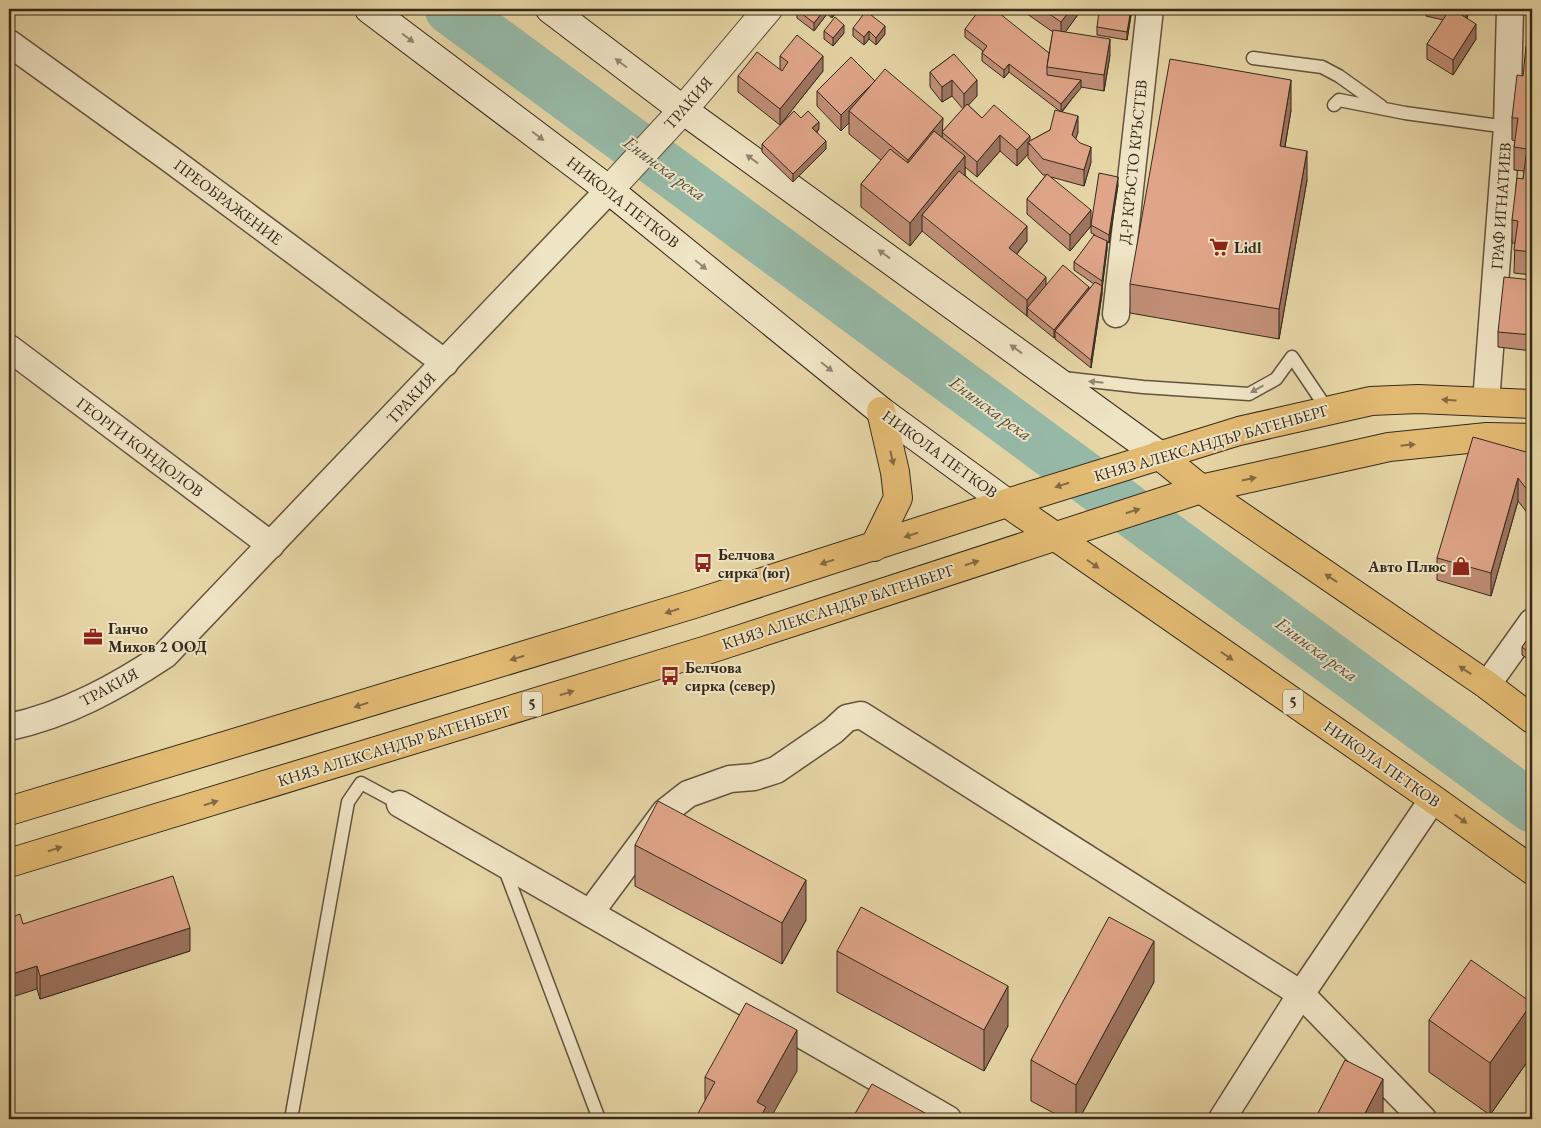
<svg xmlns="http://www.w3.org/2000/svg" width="1541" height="1128" font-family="'EB Garamond',serif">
	<rect width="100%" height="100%" fill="#e6d5a5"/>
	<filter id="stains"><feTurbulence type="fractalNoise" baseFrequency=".004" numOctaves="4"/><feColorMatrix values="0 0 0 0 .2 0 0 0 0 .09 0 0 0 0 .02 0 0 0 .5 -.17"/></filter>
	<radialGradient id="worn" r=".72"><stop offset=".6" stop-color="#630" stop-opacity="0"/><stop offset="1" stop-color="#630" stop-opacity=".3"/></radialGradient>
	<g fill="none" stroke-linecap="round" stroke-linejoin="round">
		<path stroke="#96b9a7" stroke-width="51" d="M450,9L1532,807"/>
		<g stroke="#61543e" stroke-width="15">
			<g id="service">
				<path d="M1253,58L1322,67L1339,76L1381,106"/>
				<path d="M1334,105L1339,100L1405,113L1507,127"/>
				<path d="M1063,378L1143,387L1249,394L1276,379L1292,357L1327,409"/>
				<path d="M504,867L599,1119"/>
				<path d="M291,1119L348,802L361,783L400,804"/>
			</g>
		</g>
		<g stroke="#61543e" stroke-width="29">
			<g id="minor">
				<path d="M9,43L170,159L445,363"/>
				<path d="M1116,314L1150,9"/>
				<path d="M9,348L271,545"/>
				<path d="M1486,402L1507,127L1510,9"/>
				<path d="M1487,685L1532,622"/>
				<path d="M9,727C66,715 117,687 165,655L609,190"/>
				<path d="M400,804L948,1119"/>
				<path d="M590,913L665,812L688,794L730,779L754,777L776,770L833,731L847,718L861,715L1301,994L1423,1119"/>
				<path d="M1222,1119L1301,994L1433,799"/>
			</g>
		</g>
		<g stroke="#61543e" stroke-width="30">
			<path id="tertiary" d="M609,190L683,110L768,9"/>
		</g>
		<g stroke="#35291b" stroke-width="30">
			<g id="secondary">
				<path d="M369,9L609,190L881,411L1007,503"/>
				<path d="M550,9L683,110L1159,455"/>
			</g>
		</g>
		<g stroke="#35291b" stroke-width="30">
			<g id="primary">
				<path d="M1159,455L1201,489L1487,685L1532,719"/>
				<path d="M1007,503L1433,799L1532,870"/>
				<path d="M874,547L898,498L895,472L881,411"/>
				<path d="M9,811L694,604L1007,503L1239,431L1371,401L1418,399L1532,404"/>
				<path d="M9,863L707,650L1201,489L1389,447L1487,437L1532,438"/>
			</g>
		</g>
		<use href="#service" stroke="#efe4c4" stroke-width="12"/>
		<use href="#minor" stroke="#efe4c4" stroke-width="26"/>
		<use href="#tertiary" stroke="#efe4c4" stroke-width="28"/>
		<use href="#secondary" stroke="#efe4c4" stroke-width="28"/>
		<use href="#primary" stroke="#e3ba72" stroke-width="28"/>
	</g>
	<g fill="#c18e75" stroke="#35291b" fill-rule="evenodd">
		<path d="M798,9H839L832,18L827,14L814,31L797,18V10Z"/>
		<path d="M1020,9H1077V16L1065,32L1110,55L1104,91L1081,87L1062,112L1078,132L1075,139L1091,162L1084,186L1051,177L1091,224L1118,185L1109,243L1107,242V249L1102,289V294L1091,368L1055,339V336L1054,338L922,231L910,246L861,207V184L881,160L849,134V123L841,131L817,106V91L875,81L943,131L963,109L952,96L942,102L930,87V72L954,54L977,96L968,105L982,118L1030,141L1050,130L1061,112L1009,72L1004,78L982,61V53L983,51L965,37V29L1049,53L1053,32ZM1000,151L1017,166L1028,154V158L1043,175H1046L1027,199V214L1070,251L1091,226V233L1095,235L1074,262V270L1094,284L1089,289L1046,286L1017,254L1027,241L965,175V167L977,177Z"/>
		<path d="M1132,9L1127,40L1097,35V27L1106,13Z"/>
		<path d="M1426,9H1469L1467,18L1476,39L1453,75L1427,59V44L1443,20L1426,16Z"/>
		<path d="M853,28L885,34L876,45L869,39L864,45L853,36Z"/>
		<path d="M824,31L844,33L833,46L824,39Z"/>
		<path d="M1532,47V275L1514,273L1515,243H1512V220L1523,179L1524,171L1514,170V147L1515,141L1512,140V118L1523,76Z"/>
		<path d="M780,56L823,71L780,125L738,92V76L780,70Z"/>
		<path d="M1291,110L1285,147L1307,180L1279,339L1130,313V284Z"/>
		<path d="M801,118L819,129L817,132L826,149L793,182L762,152V144Z"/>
		<path d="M1532,280V351L1498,347V332Z"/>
		<path d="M1526,452H1532V519L1518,501L1491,596L1437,580V558Z"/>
		<path d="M1532,633V662L1522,655V647Z"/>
		<path d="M635,845L806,920L782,964L635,886Z"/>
		<path d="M23,924L190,951L40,999L37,989Z"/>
		<path d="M837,951L1008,1026L984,1071L837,992Z"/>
		<path d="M1154,982L1079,1119H1065L1031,1101V1060Z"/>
		<path d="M1429,1020L1532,1055L1490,1115L1429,1072Z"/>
		<path d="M797,1071L705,1100V1077Z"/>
	</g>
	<g fill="#9d745f" stroke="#35291b">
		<path d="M825,9H827V14L814,31V23Z"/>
		<path d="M833,9H839L832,18V10Z"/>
		<path d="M1071,9H1077V16L1061,38V22Z"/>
		<path d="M1131,9H1132L1127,40V32Z"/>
		<path d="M1466,9H1469L1466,25Z"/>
		<path d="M1476,24V39L1453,75V60Z"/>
		<path d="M844,25V33L833,46V38Z"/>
		<path d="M885,26V34L876,45V38Z"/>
		<path d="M869,31V39L864,45V37Z"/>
		<path d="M1110,39V55L1104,91V75Z"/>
		<path d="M823,56V71L780,125V109Z"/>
		<path d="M1009,64V72L1004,78V70Z"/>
		<path d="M952,80V96L942,102V87Z"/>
		<path d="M977,80V96L964,110V94Z"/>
		<path d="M1081,80V88L1061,112V104Z"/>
		<path d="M1291,80V110L1280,175V146Z"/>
		<path d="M875,81L849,111V123L841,131V115Z"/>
		<path d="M1078,116V132L1072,151V135Z"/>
		<path d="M943,118L942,142L908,183V160Z"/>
		<path d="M819,122V129L812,136V128Z"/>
		<path d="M1000,135V151L977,177V162Z"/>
		<path d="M1030,136V145L1028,142V154L1017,166V150Z"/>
		<path d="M826,141V149L793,182V174Z"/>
		<path d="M1091,147V162L1084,186V170Z"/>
		<path d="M1307,151V180L1279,339V309Z"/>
		<path d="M965,156V178L922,215V231L910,246V223Z"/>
		<path d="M1118,177V185L1109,243V235Z"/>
		<path d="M1091,210V226L1070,251V235Z"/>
		<path d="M1027,226V241L1009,263V248Z"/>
		<path d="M1107,241V249L1102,289V281Z"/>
		<path d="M1046,277V293L1027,308V316V300Z"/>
		<path d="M1102,286V294L1091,368V360Z"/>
		<path d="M1089,287V295L1055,331V336L1054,338V330Z"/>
		<path d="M1518,478V501L1491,596V573Z"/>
		<path d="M806,880V920L782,964V923Z"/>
		<path d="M190,928V951L40,999V976Z"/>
		<path d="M1154,941V982L1079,1119H1076V1085Z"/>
		<path d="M37,966V989L9,998V975Z"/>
		<path d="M1008,986V1026L984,1071V1030Z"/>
		<path d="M1532,1003V1055L1490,1115V1063Z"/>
		<path d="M797,1030V1071L770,1119H757V1102Z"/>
		<path d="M1383,1079V1119H1362Z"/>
	</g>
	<g fill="#e0a588" stroke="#35291b">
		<path d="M798,9H825L814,23L797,10Z"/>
		<path d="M980,9H994L1049,53L1047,67V75L1081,80L1061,104L1009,64L1004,70L982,53L987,46L965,29Z"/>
		<path d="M1042,9H1071L1061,22Z"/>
		<path d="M1107,9H1131L1127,32L1097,27L1099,12L1106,13Z"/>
		<path d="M1450,9H1452L1476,24L1453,60L1427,44Z"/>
		<path d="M866,11L885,26L876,38L869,31L864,37L853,28Z"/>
		<path d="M835,17L844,25L833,38L824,31Z"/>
		<path d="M1053,30L1110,39L1104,75L1047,67Z"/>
		<path d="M797,35L823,56L780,109L738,76L757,52L782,71L788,62L780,56Z"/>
		<path d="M1526,46L1532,47V252L1514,250L1518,221L1512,220L1517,178L1523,179L1527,149L1514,147L1518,118H1512L1517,75L1523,76Z"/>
		<path d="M954,54L977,80L964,94L952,80L942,87L930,72Z"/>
		<path d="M851,57L875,81L841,115L817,91Z"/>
		<path d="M1170,59L1291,80L1280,146L1307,151L1279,309L1130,284Z"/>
		<path d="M885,69L943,118L908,160L849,111Z"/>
		<path d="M967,104L982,118L994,105L1030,136L1017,150L1000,135L977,162L942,132Z"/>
		<path d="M1055,110L1078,116L1072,135L1080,143L1091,147L1084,170L1043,159L1028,142L1050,130Z"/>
		<path d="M794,111L801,118L808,111L819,122L812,128L826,141L793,174L762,144Z"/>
		<path d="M934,131L965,156L910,223L861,184L890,149L908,163Z"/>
		<path d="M959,171L1027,226L1009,248L1046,277L1027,300L922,215Z"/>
		<path d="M1099,173L1118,177L1109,235L1091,225Z"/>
		<path d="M1047,174L1091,210L1070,235L1027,199Z"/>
		<path d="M1094,235L1107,241L1102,281L1074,262Z"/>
		<path d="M1063,265L1089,287L1054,330L1027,308Z"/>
		<path d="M1504,277L1532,280V335L1498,332Z"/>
		<path d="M1095,282L1102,286L1091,360L1055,331Z"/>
		<path d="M1473,437L1526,452H1532V496L1518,478L1491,573L1437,558Z"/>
		<path d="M1532,633V655L1522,647Z"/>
		<path d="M658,801L806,880L782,923L635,845Z"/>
		<path d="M173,876L190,928L40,976L37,966L9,975V918L20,914L23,924Z"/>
		<path d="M861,907L1008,986L984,1030L837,951Z"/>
		<path d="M1109,917L1154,941L1076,1085L1031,1060Z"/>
		<path d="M1471,960L1532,1003L1490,1063L1429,1020Z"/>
		<path d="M746,1003L797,1030L757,1102L766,1107L759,1119H695L715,1082L705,1077Z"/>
		<path d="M1345,1060L1383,1079L1362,1119H1315Z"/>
		<path d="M872,1084L936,1119H852Z"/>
	</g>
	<defs><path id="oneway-solid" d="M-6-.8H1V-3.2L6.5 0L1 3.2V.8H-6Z" transform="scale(1.25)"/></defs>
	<g fill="#928670">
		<use href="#oneway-solid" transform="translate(408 38) rotate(37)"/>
		<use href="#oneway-solid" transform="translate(621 63) rotate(-143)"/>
		<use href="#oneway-solid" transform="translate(538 136) rotate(37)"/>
		<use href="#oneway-solid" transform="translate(752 159) rotate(-144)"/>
		<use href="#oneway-solid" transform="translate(884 254) rotate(-144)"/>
		<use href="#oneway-solid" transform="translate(701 265) rotate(39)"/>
		<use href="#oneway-solid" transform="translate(1016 349) rotate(-144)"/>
		<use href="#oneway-solid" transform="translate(827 367) rotate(39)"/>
		<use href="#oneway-solid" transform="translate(1096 382) rotate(-174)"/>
		<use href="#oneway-solid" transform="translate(1257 389) rotate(151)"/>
	</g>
	<g fill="#836a42">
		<use href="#oneway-solid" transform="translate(1449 400) rotate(-177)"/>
		<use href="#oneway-solid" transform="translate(1408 445) rotate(-6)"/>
		<use href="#oneway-solid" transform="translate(892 458) rotate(77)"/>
		<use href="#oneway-solid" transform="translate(1249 479) rotate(-12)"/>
		<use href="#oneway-solid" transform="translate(1062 485) rotate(162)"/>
		<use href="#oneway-solid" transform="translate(1133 511) rotate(-17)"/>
		<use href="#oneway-solid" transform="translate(911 535) rotate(162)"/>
		<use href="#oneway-solid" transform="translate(827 562) rotate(162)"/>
		<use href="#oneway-solid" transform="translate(972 563) rotate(-18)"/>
		<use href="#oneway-solid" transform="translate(1093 564) rotate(35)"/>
		<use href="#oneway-solid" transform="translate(1331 578) rotate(-146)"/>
		<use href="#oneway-solid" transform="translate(672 611) rotate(163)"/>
		<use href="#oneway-solid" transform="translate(1227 656) rotate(35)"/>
		<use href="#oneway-solid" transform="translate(517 658) rotate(163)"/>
		<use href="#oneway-solid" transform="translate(1465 670) rotate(-146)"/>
		<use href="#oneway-solid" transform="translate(567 693) rotate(-17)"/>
		<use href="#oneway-solid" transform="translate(361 705) rotate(163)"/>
		<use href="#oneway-solid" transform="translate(211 803) rotate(-17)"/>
		<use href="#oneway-solid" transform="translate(1461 819) rotate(36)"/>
		<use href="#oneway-solid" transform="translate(55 849) rotate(-17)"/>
	</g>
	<defs>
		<g id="supermarket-bare" transform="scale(1.5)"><path d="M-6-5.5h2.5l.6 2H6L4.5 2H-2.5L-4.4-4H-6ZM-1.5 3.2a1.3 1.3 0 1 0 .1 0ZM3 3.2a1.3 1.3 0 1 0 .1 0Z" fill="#8f2418" stroke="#efe4c4" stroke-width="2.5" paint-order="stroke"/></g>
		<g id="bus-bare" transform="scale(1.5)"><path d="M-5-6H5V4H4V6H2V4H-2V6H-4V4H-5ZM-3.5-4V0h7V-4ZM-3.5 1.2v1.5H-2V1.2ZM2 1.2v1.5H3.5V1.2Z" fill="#8f2418" stroke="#efe4c4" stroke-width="2.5" paint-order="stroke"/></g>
		<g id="shop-bare" transform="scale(1.5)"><path d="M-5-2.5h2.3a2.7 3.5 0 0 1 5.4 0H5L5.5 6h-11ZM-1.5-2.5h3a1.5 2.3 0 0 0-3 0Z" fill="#8f2418" stroke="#efe4c4" stroke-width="2.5" paint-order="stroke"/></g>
		<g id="office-bare" transform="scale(1.5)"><path d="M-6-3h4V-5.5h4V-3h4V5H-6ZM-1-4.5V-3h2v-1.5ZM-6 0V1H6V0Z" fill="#8f2418" stroke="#efe4c4" stroke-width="2.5" paint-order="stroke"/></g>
	</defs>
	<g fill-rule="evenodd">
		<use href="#supermarket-bare" x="1219" y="247"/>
		<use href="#bus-bare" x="703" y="563"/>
		<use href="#shop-bare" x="1461" y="566"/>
		<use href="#office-bare" x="93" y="637"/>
		<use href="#bus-bare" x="670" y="676"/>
	</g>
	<g text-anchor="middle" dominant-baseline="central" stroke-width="4" stroke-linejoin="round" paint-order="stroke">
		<g fill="#efe4c4" stroke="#6d614e" stroke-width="1">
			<rect x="1283" y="689.5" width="20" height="25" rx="4"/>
			<rect x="522" y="691.5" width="20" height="25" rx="4"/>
		</g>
		<g font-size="15" font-weight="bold" fill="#35291b">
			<text x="1293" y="702">5</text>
			<text x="532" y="704">5</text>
		</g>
		<g font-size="16" fill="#35291b" stroke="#efe4c4">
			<text transform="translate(688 103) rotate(-49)">ТРАКИЯ</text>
			<text transform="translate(1133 162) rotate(-84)">Д-Р КРЪСТО КРЪСТЕВ</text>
			<text transform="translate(228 202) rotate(37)">ПРЕОБРАЖЕНИЕ</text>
			<text transform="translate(623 202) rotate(38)">НИКОЛА ПЕТКОВ</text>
			<text transform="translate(1501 206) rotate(-86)">ГРАФ ИГНАТИЕВ</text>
			<text transform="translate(411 398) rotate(-47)">ТРАКИЯ</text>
			<text transform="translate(1211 443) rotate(-16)">КНЯЗ АЛЕКСАНДЪР БАТЕНБЕРГ</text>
			<text transform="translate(140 447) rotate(37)">ГЕОРГИ КОНДОЛОВ</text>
			<text transform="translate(940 454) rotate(36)">НИКОЛА ПЕТКОВ</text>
			<text transform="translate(838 607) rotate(-18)">КНЯЗ АЛЕКСАНДЪР БАТЕНБЕРГ</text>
			<text transform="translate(109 687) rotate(-28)">ТРАКИЯ</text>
			<text transform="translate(394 746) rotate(-17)">КНЯЗ АЛЕКСАНДЪР БАТЕНБЕРГ</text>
			<text transform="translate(1382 764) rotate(35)">НИКОЛА ПЕТКОВ</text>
		</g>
		<g font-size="16" font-weight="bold" fill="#35291b" stroke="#efe4c4" text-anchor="start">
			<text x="1234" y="247">Lidl</text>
			<text x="718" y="554">Белчова<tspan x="718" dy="18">сирка (юг)</tspan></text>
			<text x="1446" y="566" text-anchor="end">Авто Плюс</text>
			<text x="108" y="628">Ганчо<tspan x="108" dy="18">Михов 2 ООД</tspan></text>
			<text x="685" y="667">Белчова<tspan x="685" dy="18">сирка (север)</tspan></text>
		</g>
		<g font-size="18" font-style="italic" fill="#4d4d3e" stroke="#efe4c4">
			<text transform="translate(665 168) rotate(36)">Енинска река</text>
			<text transform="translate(991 408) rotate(36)">Енинска река</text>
			<text transform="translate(1317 649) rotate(36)">Енинска река</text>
		</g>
	</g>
	<rect width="1541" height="1128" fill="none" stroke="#e6d5a5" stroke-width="30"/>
	<rect x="10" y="10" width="1521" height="1108" fill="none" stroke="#35291b" stroke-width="2.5"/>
	<rect x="15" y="15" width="1511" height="1098" fill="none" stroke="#35291b"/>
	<rect width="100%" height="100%" filter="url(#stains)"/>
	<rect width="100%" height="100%" fill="url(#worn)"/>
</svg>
